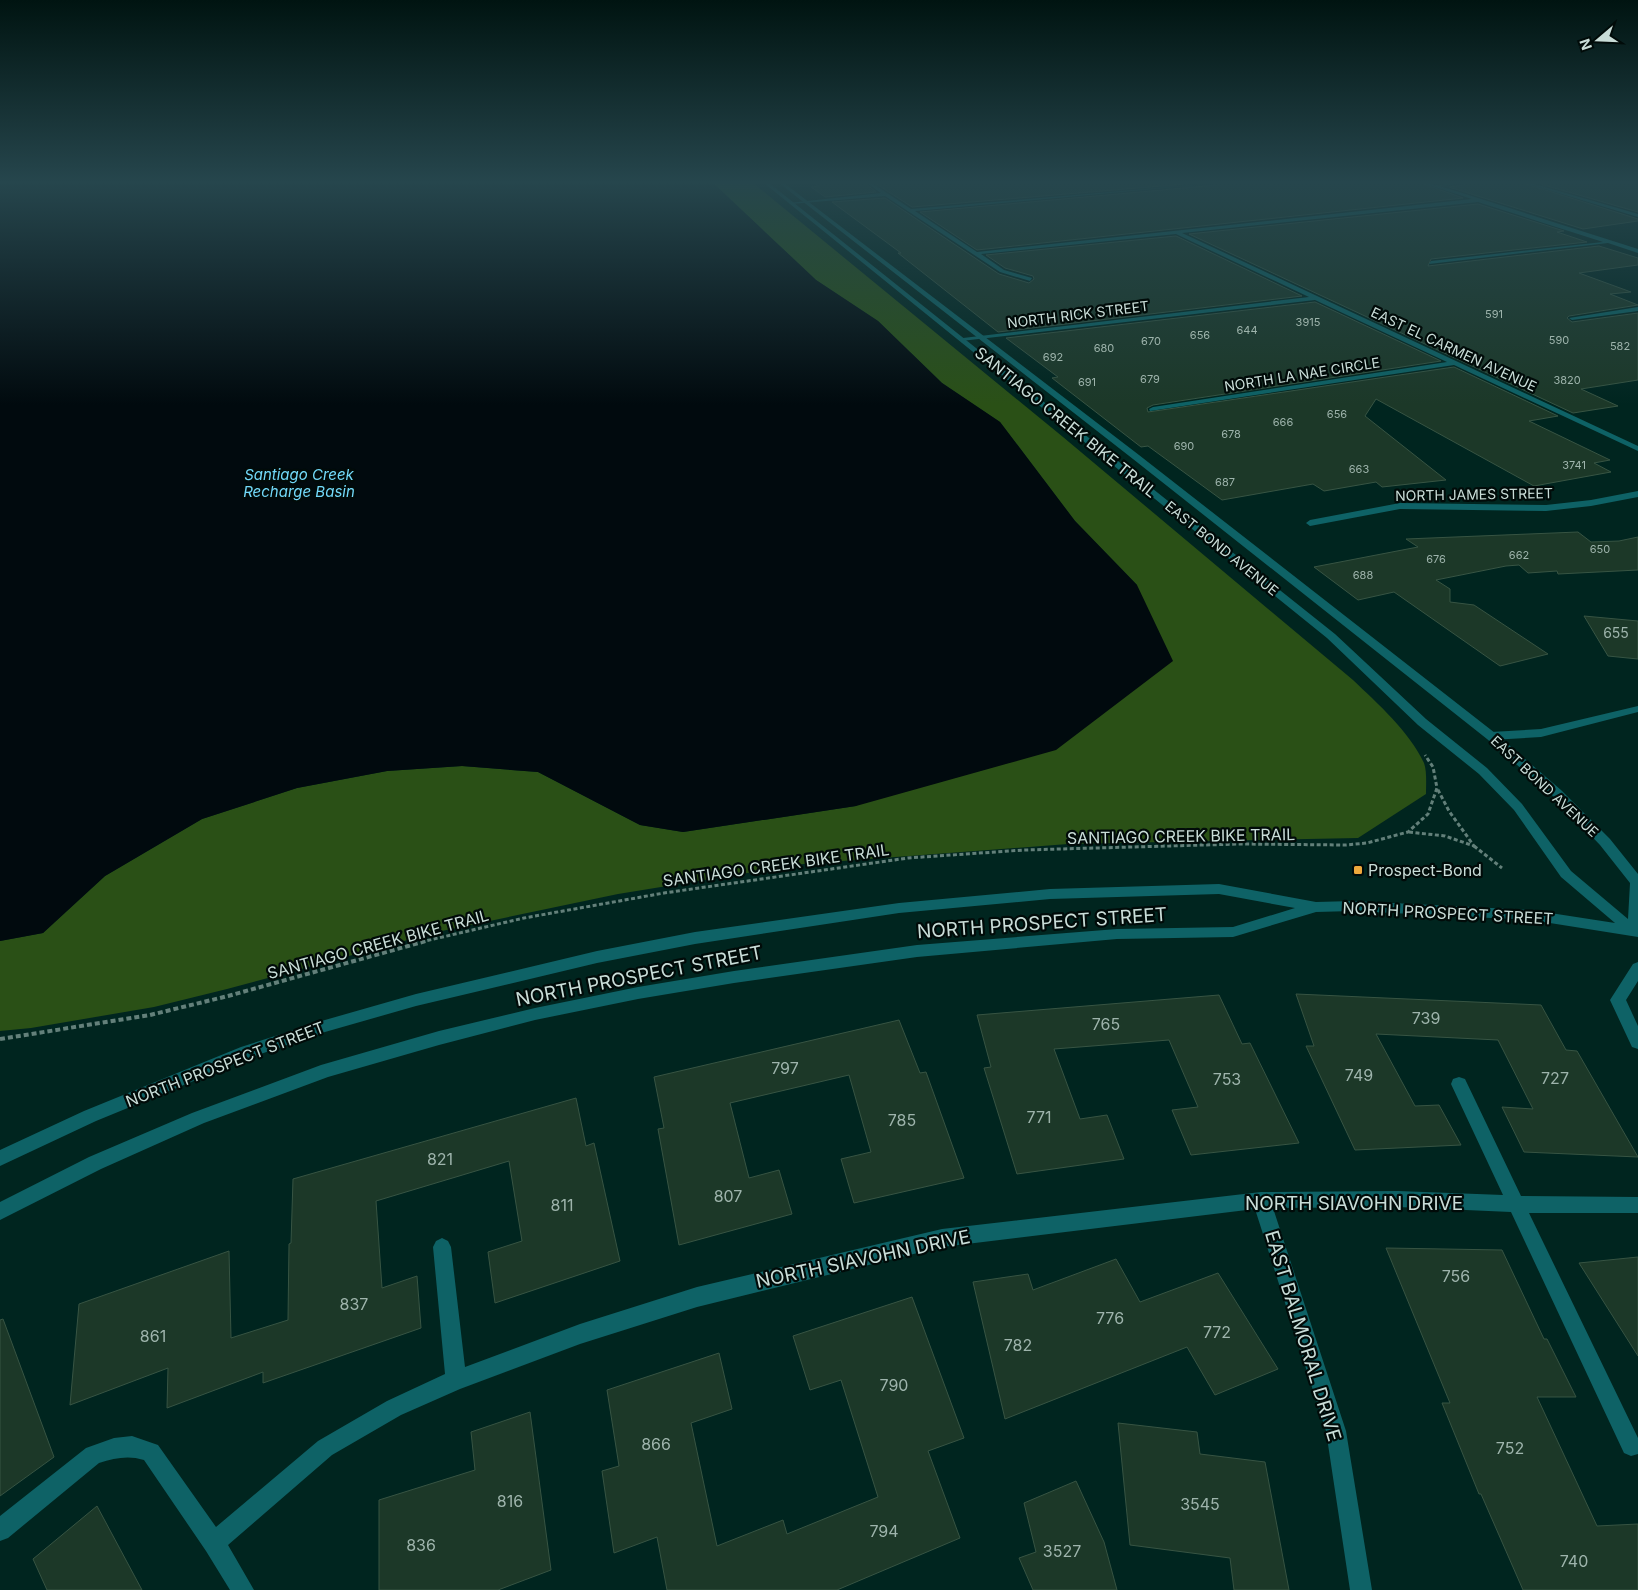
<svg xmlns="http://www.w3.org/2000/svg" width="1638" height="1590" font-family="Inter,sans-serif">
	<rect width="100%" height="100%" fill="#00251f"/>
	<path fill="#2a5016" d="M713,183H753L1063,437L1353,680C1378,704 1409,731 1424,763C1427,771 1426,785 1426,794L1358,838L1068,844L803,864L618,894L437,932L227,989L154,1007L31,1028L0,1031V941L43,933L105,876L202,819L297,788L387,771L462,766L538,772L640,825L683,832L856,806L1137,585L1075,521L1000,422L942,383L878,321L816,280Z"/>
	<path fill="#010a0e" d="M0,183H713L816,280L878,321L942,383L1000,422L1075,521L1137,585L1173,661L1056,750L856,806L683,832L640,825L538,772L462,766L387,771L297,788L202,819L105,876L43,933L0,941Z"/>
	<g fill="#1c3828" stroke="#375443">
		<path d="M814,183H865L876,192L825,197L811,187L819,186Z"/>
		<path d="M875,183H1197L912,207Z"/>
		<path d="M1219,183H1421L1463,198L977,250L920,212L1217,185Z"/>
		<path d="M1466,183H1523L1638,219V221L1583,229L1449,187L1464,185Z"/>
		<path d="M1537,183H1638V212Z"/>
		<path d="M885,198L999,274L1029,283L1034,279L1033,276L1005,268L986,255L1176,236L1302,296L998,332L898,253H901L832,202Z"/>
		<path d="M1478,204L1564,231L1557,232L1587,242L1431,259L1428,266L1599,246L1638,258V265L1579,273L1631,292L1610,294L1638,305L1569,316L1567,318L1572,322L1638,313V380L1581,389L1618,406L1573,413L1189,234Z"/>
		<path d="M1315,302L1441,361L1153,405L1147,408L1148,412L1454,367L1558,416L1529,421L1610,460L1594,463L1611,472L1534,486L1376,399L1365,416L1446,480L1382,487L1376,482L1324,491L1313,484L1222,500L1148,446L1141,447L1052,378L1058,377L1006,338Z"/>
		<path d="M1578,532L1591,542L1619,541L1638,537V570L1558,574L1557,571L1528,573L1519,565L1506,566L1436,580L1450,589V602L1474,605L1548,654L1500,666L1394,592L1358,600L1314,567L1418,547L1406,539Z"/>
		<path d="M1584,616L1638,621V659L1608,656Z"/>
		<path d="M1296,994L1541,1005L1566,1050L1577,1051L1638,1157L1524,1152L1502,1107L1533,1109L1498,1040L1376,1034L1415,1106L1439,1105L1461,1145L1355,1150L1306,1046H1314Z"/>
		<path d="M1219,995L1242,1044L1250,1043L1299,1143L1191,1155L1172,1110L1198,1107L1169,1040L1054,1049L1080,1119L1107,1115L1124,1159L1017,1174L984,1068L991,1067L977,1015Z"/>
		<path d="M899,1020L920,1073L926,1072L964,1178L854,1203L841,1159L871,1152L849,1075L730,1103L749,1178L779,1170L792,1214L679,1245L658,1129L664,1128L654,1077Z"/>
		<path d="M576,1098L586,1146L594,1143L620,1261L495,1303L488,1252L522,1241L509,1161L376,1201L382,1288L417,1276L421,1328L263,1383V1372L167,1408L168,1368L70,1405L79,1304L229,1251L231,1338L288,1320L289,1244L291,1243L293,1179Z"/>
		<path d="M1386,1248L1502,1250L1544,1339H1547L1576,1397H1537L1597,1526L1638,1524V1590H1523L1481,1494H1479L1442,1403H1450Z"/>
		<path d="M1638,1257V1356L1579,1263Z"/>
		<path d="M1116,1259L1140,1302L1218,1273L1278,1369L1215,1395L1187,1347L1005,1419L973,1282L1028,1274L1033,1290Z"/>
		<path d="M912,1297L964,1438L928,1451L960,1538L837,1590H667L657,1537L614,1553L602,1471L619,1466L607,1390L719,1353L732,1409L691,1423L717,1546L783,1520L787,1534L878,1497L841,1380L810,1390L793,1336Z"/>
		<path d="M3,1319L54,1457L0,1496V1320Z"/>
		<path d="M530,1412L551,1570L498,1590H379V1500L475,1470L471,1432Z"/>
		<path d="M1118,1423L1197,1432L1200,1454L1265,1462L1289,1590H1234L1230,1558L1130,1545Z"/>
		<path d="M1076,1481L1104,1542L1117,1590H1033L1019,1558L1036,1552L1024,1503Z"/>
		<path d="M97,1506L142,1590H47L33,1559Z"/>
	</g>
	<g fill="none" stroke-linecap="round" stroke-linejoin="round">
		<g stroke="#63807a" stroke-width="3" stroke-dasharray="4 2.5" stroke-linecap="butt">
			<path d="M1409,832L1445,836L1474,846L1449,811L1437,788"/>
			<path d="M1474,846L1502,868"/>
			<path d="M421,942L524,918L664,893L908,858L1024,850L1240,844L1346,845L1367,843L1408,832L1428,814L1437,788L1433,767L1425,755"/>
		</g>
		<path stroke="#63807a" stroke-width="4" stroke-dasharray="5 3" stroke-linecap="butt" d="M0,1039L150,1015L228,996L426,941"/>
		<g fill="#0e6266" fill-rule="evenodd">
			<path d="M867,183H872L911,209L1217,183L915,211L977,252L1472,199L1423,183L1437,185L1464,183L1440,186L1638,249V253L1608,243L1429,264L1431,261L1603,242L1478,202L1182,233L1638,446V451L1454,365L1150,411L1149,409L1153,407L1447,362L1315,300L961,341L960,340L963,338L1309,297L1176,234L981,254L1004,270L1032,278L1030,281L1000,272L885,196L791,204L789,203L881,193Z"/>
			<path d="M1638,307V311L1572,320L1569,318Z"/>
			<path d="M1638,491V497L1591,506L1546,511L1400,509L1310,526L1306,523L1310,520L1400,503L1546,505L1591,500Z"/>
			<path d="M1638,706V712L1541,737L1491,740L1485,736L1491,732L1541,729Z"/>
			<path d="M1638,962V981L1626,1000L1638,1026V1049L1632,1047L1610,1000L1633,964Z"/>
			<path d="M1459,1077L1465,1079L1521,1196L1638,1197V1213H1529L1638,1438V1454L1631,1456L1624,1453L1511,1212L1398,1207L1273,1208L1346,1431L1372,1590H1350L1326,1431L1255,1209L942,1247L697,1307L580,1344L460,1389L401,1415L332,1455L228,1545L254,1590H230L206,1551L144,1460C128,1455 115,1458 99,1463L8,1538L0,1541V1516L86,1448L114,1438L132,1436L158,1445L216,1527L318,1441L387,1401L445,1374L433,1247L436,1241L442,1238L448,1241L451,1247L465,1367L580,1324L697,1287L942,1229L1261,1192L1398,1191L1503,1195L1451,1084L1453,1079Z"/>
		</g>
		<g fill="#0e6266" fill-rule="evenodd">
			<path d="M764,183H769L1335,634L1426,719L1487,768L1522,804L1571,871L1628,919L1630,883L1600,845L1553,796L1487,739L1133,459L779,183H784L1139,455L1495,733L1561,790L1610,839L1638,874V937L1531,920L1353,911L1316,912L1233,937L1117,939L917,957L734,983L638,999L535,1020L439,1045L328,1077L204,1123L101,1169L0,1220V1202L89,1157L192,1113L321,1065L439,1031L535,1008L638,987L734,971L917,945L1117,929L1233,927L1295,908L1219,894L1050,899L899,913L695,944L597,963L416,1006L325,1032L252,1057L96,1121L0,1166V1150L84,1111L241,1047L325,1020L416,994L597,951L695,932L899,903L1050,889L1219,884L1316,902L1353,901L1531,910L1615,923L1561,877L1514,810L1479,774L1418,725L1327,638Z"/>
			<path d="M1525,183H1531L1638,214V217Z"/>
		</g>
	</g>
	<linearGradient id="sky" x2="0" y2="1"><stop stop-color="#001411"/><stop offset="0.45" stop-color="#26464d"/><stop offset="1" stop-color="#26464d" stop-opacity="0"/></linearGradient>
	<rect width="1638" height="405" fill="url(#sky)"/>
	<rect fill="#eea83c" stroke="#010b09" stroke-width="2" x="1353" y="865" width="10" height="10" rx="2.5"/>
	<g text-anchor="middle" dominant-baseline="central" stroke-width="4.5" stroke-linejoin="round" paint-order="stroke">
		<g font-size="11" fill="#9eb4ac">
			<text x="1494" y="314">591</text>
			<text x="1308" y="322">3915</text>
			<text x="1247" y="330">644</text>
			<text x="1200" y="335">656</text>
			<text x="1559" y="340">590</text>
			<text x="1151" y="341">670</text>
			<text x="1620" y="346">582</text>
			<text x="1104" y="348">680</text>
			<text x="1053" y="357">692</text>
			<text x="1150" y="379">679</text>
			<text x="1567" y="380">3820</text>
			<text x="1087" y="382">691</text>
			<text x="1337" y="414">656</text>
			<text x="1283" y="422">666</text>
			<text x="1231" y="434">678</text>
			<text x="1184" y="446">690</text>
			<text x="1574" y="465">3741</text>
			<text x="1359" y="469">663</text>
			<text x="1225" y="482">687</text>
			<text x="1600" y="549">650</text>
			<text x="1519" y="555">662</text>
			<text x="1436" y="559">676</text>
			<text x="1363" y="575">688</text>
		</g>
		<g font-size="14" fill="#c9ddd8" stroke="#010b09">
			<text transform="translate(1078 314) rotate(-7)">NORTH RICK STREET</text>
			<text transform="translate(1454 349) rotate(25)">EAST EL CARMEN AVENUE</text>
			<text transform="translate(1302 374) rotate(-9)">NORTH LA NAE CIRCLE</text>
			<text transform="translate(1474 494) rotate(-1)">NORTH JAMES STREET</text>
			<text transform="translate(1222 548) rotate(39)">EAST BOND AVENUE</text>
			<text transform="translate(1545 786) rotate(43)">EAST BOND AVENUE</text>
		</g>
		<g font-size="14" fill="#9eb4ac">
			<text x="1616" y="632">655</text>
		</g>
		<g font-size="15" font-style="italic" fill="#72d9f9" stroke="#010b09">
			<text x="299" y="474">Santiago Creek<tspan x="299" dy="17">Recharge Basin</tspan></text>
		</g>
		<g font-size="16" fill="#c9ddd8" stroke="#010b09">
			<text transform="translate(1066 422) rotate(39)">SANTIAGO CREEK BIKE TRAIL</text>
			<text transform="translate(1181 836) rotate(-1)">SANTIAGO CREEK BIKE TRAIL</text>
			<text transform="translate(776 865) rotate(-8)">SANTIAGO CREEK BIKE TRAIL</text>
			<text transform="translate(1448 913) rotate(3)">NORTH PROSPECT STREET</text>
			<text transform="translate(378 944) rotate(-15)">SANTIAGO CREEK BIKE TRAIL</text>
			<text transform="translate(225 1064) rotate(-21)">NORTH PROSPECT STREET</text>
		</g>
		<g font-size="16" fill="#c9ddd8" stroke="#010b09" text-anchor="start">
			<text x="1368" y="870">Prospect-Bond</text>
		</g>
		<g font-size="16" fill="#9eb4ac">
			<text x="1426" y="1018">739</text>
			<text x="1106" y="1024">765</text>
			<text x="785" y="1068">797</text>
			<text x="1359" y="1075">749</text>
			<text x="1555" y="1078">727</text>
			<text x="1227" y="1079">753</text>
			<text x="1039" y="1117">771</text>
			<text x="902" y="1120">785</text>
			<text x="440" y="1159">821</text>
			<text x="728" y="1196">807</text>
			<text x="562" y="1205">811</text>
			<text x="1456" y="1276">756</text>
			<text x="354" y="1304">837</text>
			<text x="1110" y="1318">776</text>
			<text x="1217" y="1332">772</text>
			<text x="153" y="1336">861</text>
			<text x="1018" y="1345">782</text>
			<text x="894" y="1385">790</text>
			<text x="656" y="1444">866</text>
			<text x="1510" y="1448">752</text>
			<text x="510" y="1501">816</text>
			<text x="1200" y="1504">3545</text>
			<text x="884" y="1531">794</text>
			<text x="421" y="1545">836</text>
			<text x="1062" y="1551">3527</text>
			<text x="1574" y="1561">740</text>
		</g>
		<g font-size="19" fill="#c9ddd8" stroke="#010b09">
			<text transform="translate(1042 923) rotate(-4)">NORTH PROSPECT STREET</text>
			<text transform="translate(639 976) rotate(-11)">NORTH PROSPECT STREET</text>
			<text x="1354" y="1203">NORTH SIAVOHN DRIVE</text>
			<text transform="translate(863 1259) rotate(-12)">NORTH SIAVOHN DRIVE</text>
			<text transform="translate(1303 1336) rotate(73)">EAST BALMORAL DRIVE</text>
		</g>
	</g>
	<g transform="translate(1598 40) rotate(251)" stroke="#010b09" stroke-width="4" paint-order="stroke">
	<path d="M0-4L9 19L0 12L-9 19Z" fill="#c9ddd8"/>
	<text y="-8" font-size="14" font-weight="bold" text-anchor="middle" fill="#c9ddd8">N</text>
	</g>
</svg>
